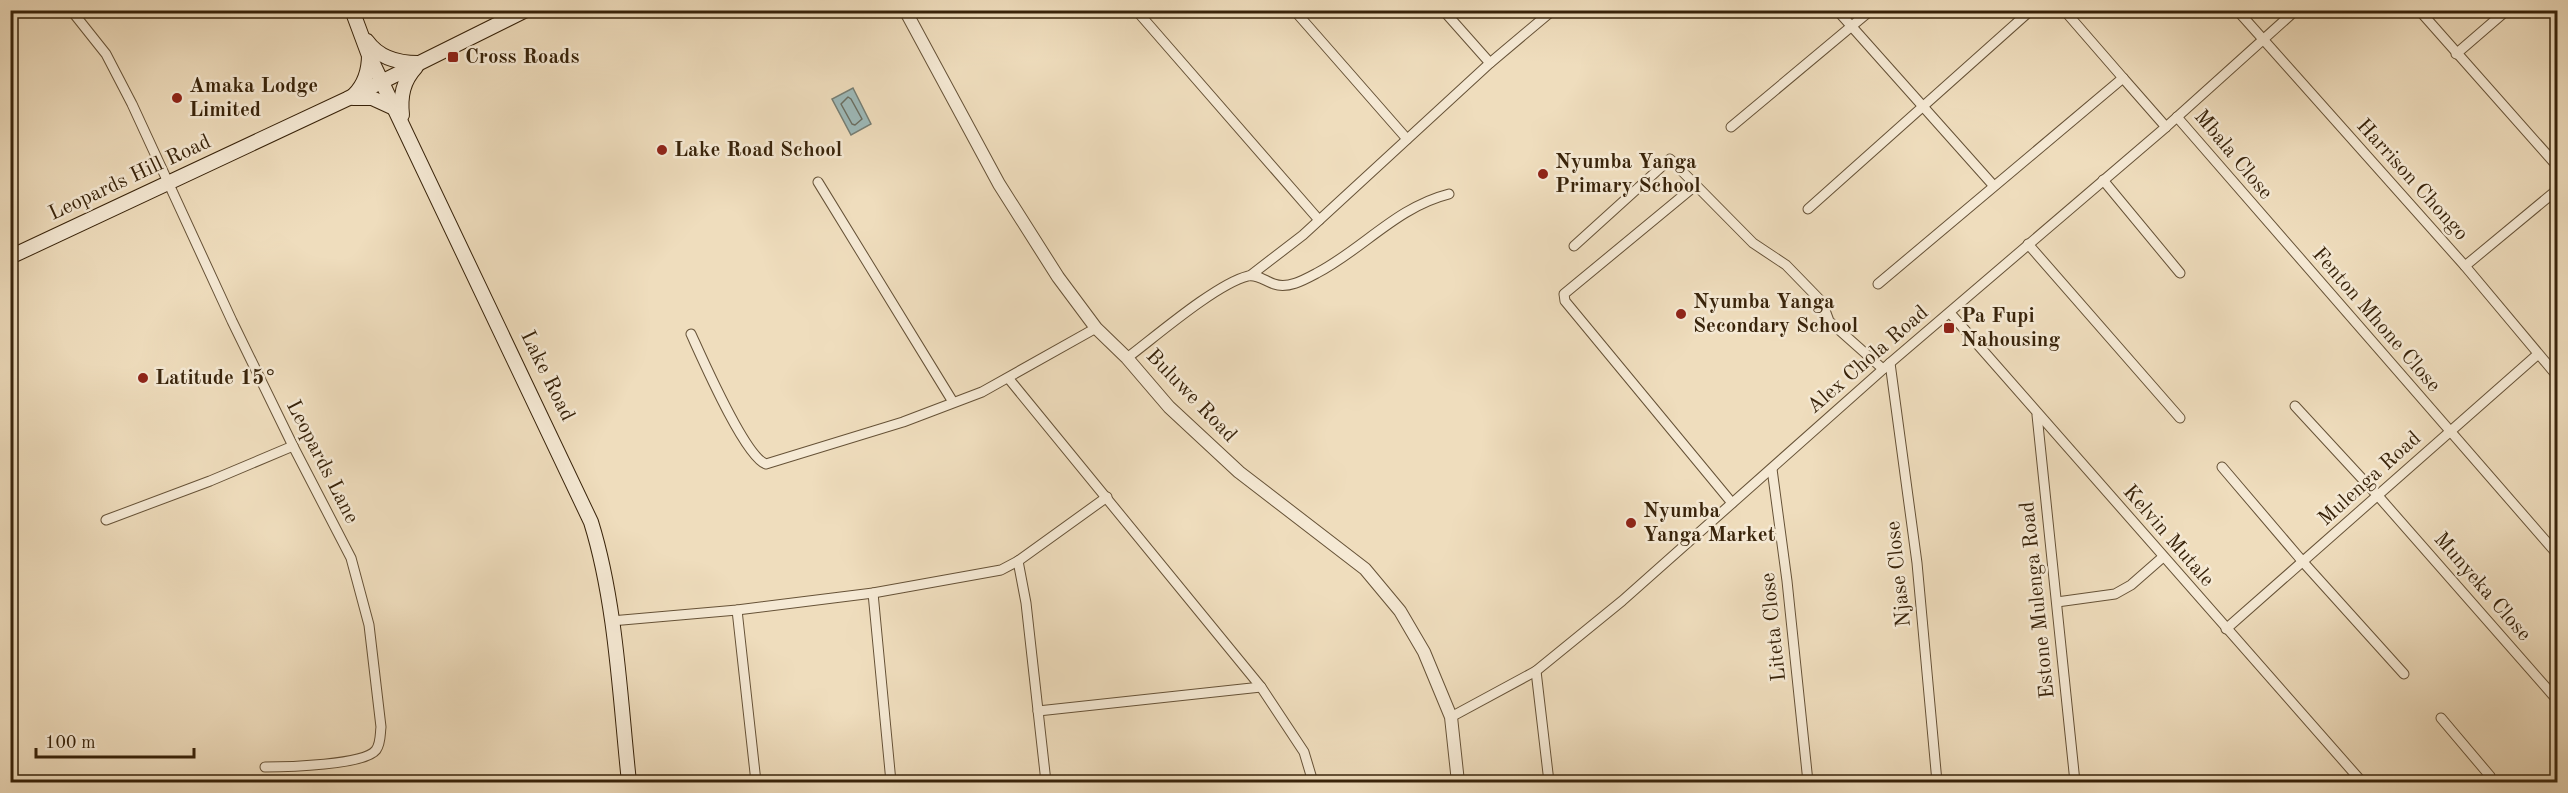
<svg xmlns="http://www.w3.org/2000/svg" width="2568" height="793" font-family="'Old Standard TT',serif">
	<rect width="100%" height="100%" fill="#efddbd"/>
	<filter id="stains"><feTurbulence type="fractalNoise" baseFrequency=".00333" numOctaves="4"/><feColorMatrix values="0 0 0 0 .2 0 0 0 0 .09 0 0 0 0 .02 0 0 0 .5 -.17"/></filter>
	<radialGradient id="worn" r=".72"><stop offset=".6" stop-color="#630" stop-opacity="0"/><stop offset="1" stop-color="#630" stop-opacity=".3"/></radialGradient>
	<path fill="#9dbaba" stroke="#757e74" stroke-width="1.5" d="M853,88L871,124L851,135L832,99Z"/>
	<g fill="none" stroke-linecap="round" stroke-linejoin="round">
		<path stroke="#6a6e62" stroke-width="1.5" d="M848,97L851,99L862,119L855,125L852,124L841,104Z"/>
		<g stroke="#665237" stroke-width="11">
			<g id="minor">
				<path d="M71,10L106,54L132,104L232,321L293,446L351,558L369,625L381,727C380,734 381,743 376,750C365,765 286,767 265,767"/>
				<path d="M1136,10L1319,220"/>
				<path d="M1294,10L1407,139"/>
				<path d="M1443,10L1490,63"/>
				<path d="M1837,10L1993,185"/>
				<path d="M2237,10L2465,266L2558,377"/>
				<path d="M2419,10L2558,167"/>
				<path d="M2456,54L2507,10"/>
				<path d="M2123,78L2166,127"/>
				<path d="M2177,117L2558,555"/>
				<path d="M1731,127L1871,10"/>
				<path d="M2103,180L2180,273"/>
				<path d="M818,182L953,402"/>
				<path d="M1696,185L1564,294L1565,301L1732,503"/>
				<path d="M1808,209L2031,10"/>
				<path d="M2028,244L2180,418"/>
				<path d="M1574,246L1670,159L1753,243L1786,265L1822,302L1829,321L1883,369"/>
				<path d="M2465,266L2558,189"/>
				<path d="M1251,275L1303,235L1490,63L1553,10"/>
				<path d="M1878,284L2123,78L2064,10"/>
				<path d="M1950,313L2362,782"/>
				<path d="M691,334C702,358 745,457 766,464L903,422L982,392L1096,328"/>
				<path d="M1127,358C1155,337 1216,284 1248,276C1257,274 1265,281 1274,284C1288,289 1304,280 1317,273C1363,249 1397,207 1449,194"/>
				<path d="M1890,363L1917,563L1937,782"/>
				<path d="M1009,379L1261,687L1304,752L1313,782"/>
				<path d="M2295,406L2379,497L2558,701"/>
				<path d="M2037,415L2075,782"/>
				<path d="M2222,467L2303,562L2404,674"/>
				<path d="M1772,469L1787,581L1808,782"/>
				<path d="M106,520L210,481L293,446"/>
				<path d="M1018,561L1026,603L1046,782"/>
				<path d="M873,593L891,782"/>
				<path d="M2057,602L2115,594L2131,585L2163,557"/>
				<path d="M737,610L756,782"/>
				<path d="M611,621L737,610L873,593L1001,570L1018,561L1107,497"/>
				<path d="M2226,629L2537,355"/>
				<path d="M1536,671L1549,782"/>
				<path d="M1038,711L1261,687"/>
				<path d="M1451,717L1536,671L1622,601L1890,363L2166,127L2296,10"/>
				<path d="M2441,718L2490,776L2492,782"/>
			</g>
		</g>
		<g stroke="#665237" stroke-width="14">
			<path id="tertiary" d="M905,10L999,184L1058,277L1096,328L1127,358L1169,407L1239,472L1365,569L1400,611L1424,652L1451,717L1458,782"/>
		</g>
		<g stroke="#38230a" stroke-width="16">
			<g id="secondary">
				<path d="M352,10L368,53L591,522C616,602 620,698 629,782"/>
				<path d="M367,41C379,58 397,63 418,63"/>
				<path d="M354,95C365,84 369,71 369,55"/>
				<path d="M353,98H372L396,109"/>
				<path d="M402,115C400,96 403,81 416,67"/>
				<path d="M10,257L347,99L526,10"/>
			</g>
		</g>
		<use href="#minor" stroke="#f5e9d4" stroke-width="9"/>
		<use href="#tertiary" stroke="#f5e9d4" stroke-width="12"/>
		<use href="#secondary" stroke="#f5e9d4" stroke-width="14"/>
	</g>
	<g fill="#8f2418" stroke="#f5e9d4" stroke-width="2">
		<rect x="447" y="51" width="12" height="12" rx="3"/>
		<circle cx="177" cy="98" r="6"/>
		<circle cx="662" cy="150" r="6"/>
		<circle cx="1543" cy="174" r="6"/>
		<circle cx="1681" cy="314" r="6"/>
		<rect x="1943" y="322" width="12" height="12" rx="3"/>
		<circle cx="143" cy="378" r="6"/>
		<circle cx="1631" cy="523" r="6"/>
	</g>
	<g text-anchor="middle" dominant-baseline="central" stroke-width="5" stroke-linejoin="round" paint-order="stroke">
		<g font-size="21" font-weight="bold" fill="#38230a" stroke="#f5e9d4" text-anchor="start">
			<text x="465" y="57">Cross Roads</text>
			<text x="189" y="86">Amaka Lodge<tspan x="189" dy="24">Limited</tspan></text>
			<text x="674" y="150">Lake Road School</text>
			<text x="1555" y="162">Nyumba Yanga<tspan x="1555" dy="24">Primary School</tspan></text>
			<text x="1693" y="302">Nyumba Yanga<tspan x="1693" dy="24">Secondary School</tspan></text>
			<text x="1961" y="316">Pa Fupi<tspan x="1961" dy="24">Nahousing</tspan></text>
			<text x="155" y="378">Latitude 15°</text>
			<text x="1643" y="511">Nyumba<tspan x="1643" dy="24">Yanga Market</tspan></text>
		</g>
		<g font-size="21" fill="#38230a" stroke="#f5e9d4">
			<text transform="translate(2233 155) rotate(50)">Mbala Close</text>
			<text transform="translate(130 178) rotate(-25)">Leopards Hill Road</text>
			<text transform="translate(2412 180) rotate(48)">Harrison Chongo</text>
			<text transform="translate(2376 320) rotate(49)">Fenton Mhone Close</text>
			<text transform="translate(1868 360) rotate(-41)">Alex Chola Road</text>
			<text transform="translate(547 376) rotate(64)">Lake Road</text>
			<text transform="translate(1191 396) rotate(46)">Buluwe Road</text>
			<text transform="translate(322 462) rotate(63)">Leopards Lane</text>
			<text transform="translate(2370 479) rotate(-42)">Mulenga Road</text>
			<text transform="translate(2168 536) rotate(49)">Kelvin Mutale</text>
			<text transform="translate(1899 574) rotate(-96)">Njase Close</text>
			<text transform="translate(2482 587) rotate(49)">Munyeka Close</text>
			<text transform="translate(2038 600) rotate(-96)">Estone Mulenga Road</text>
			<text transform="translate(1774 627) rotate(-96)">Liteta Close</text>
		</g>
	</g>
	<rect width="2568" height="793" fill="none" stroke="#efddbd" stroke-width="36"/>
	<rect x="12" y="12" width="2544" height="769" fill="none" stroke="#38230a" stroke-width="3"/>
	<rect x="18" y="18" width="2532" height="757" fill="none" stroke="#38230a" stroke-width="1.5"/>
	<path d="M36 748v9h158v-9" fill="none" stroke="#38230a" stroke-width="3"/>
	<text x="45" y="748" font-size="18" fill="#38230a" stroke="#f5e9d4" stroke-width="4.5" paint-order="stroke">100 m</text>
	<rect width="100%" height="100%" filter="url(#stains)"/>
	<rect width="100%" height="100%" fill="url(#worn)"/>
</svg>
